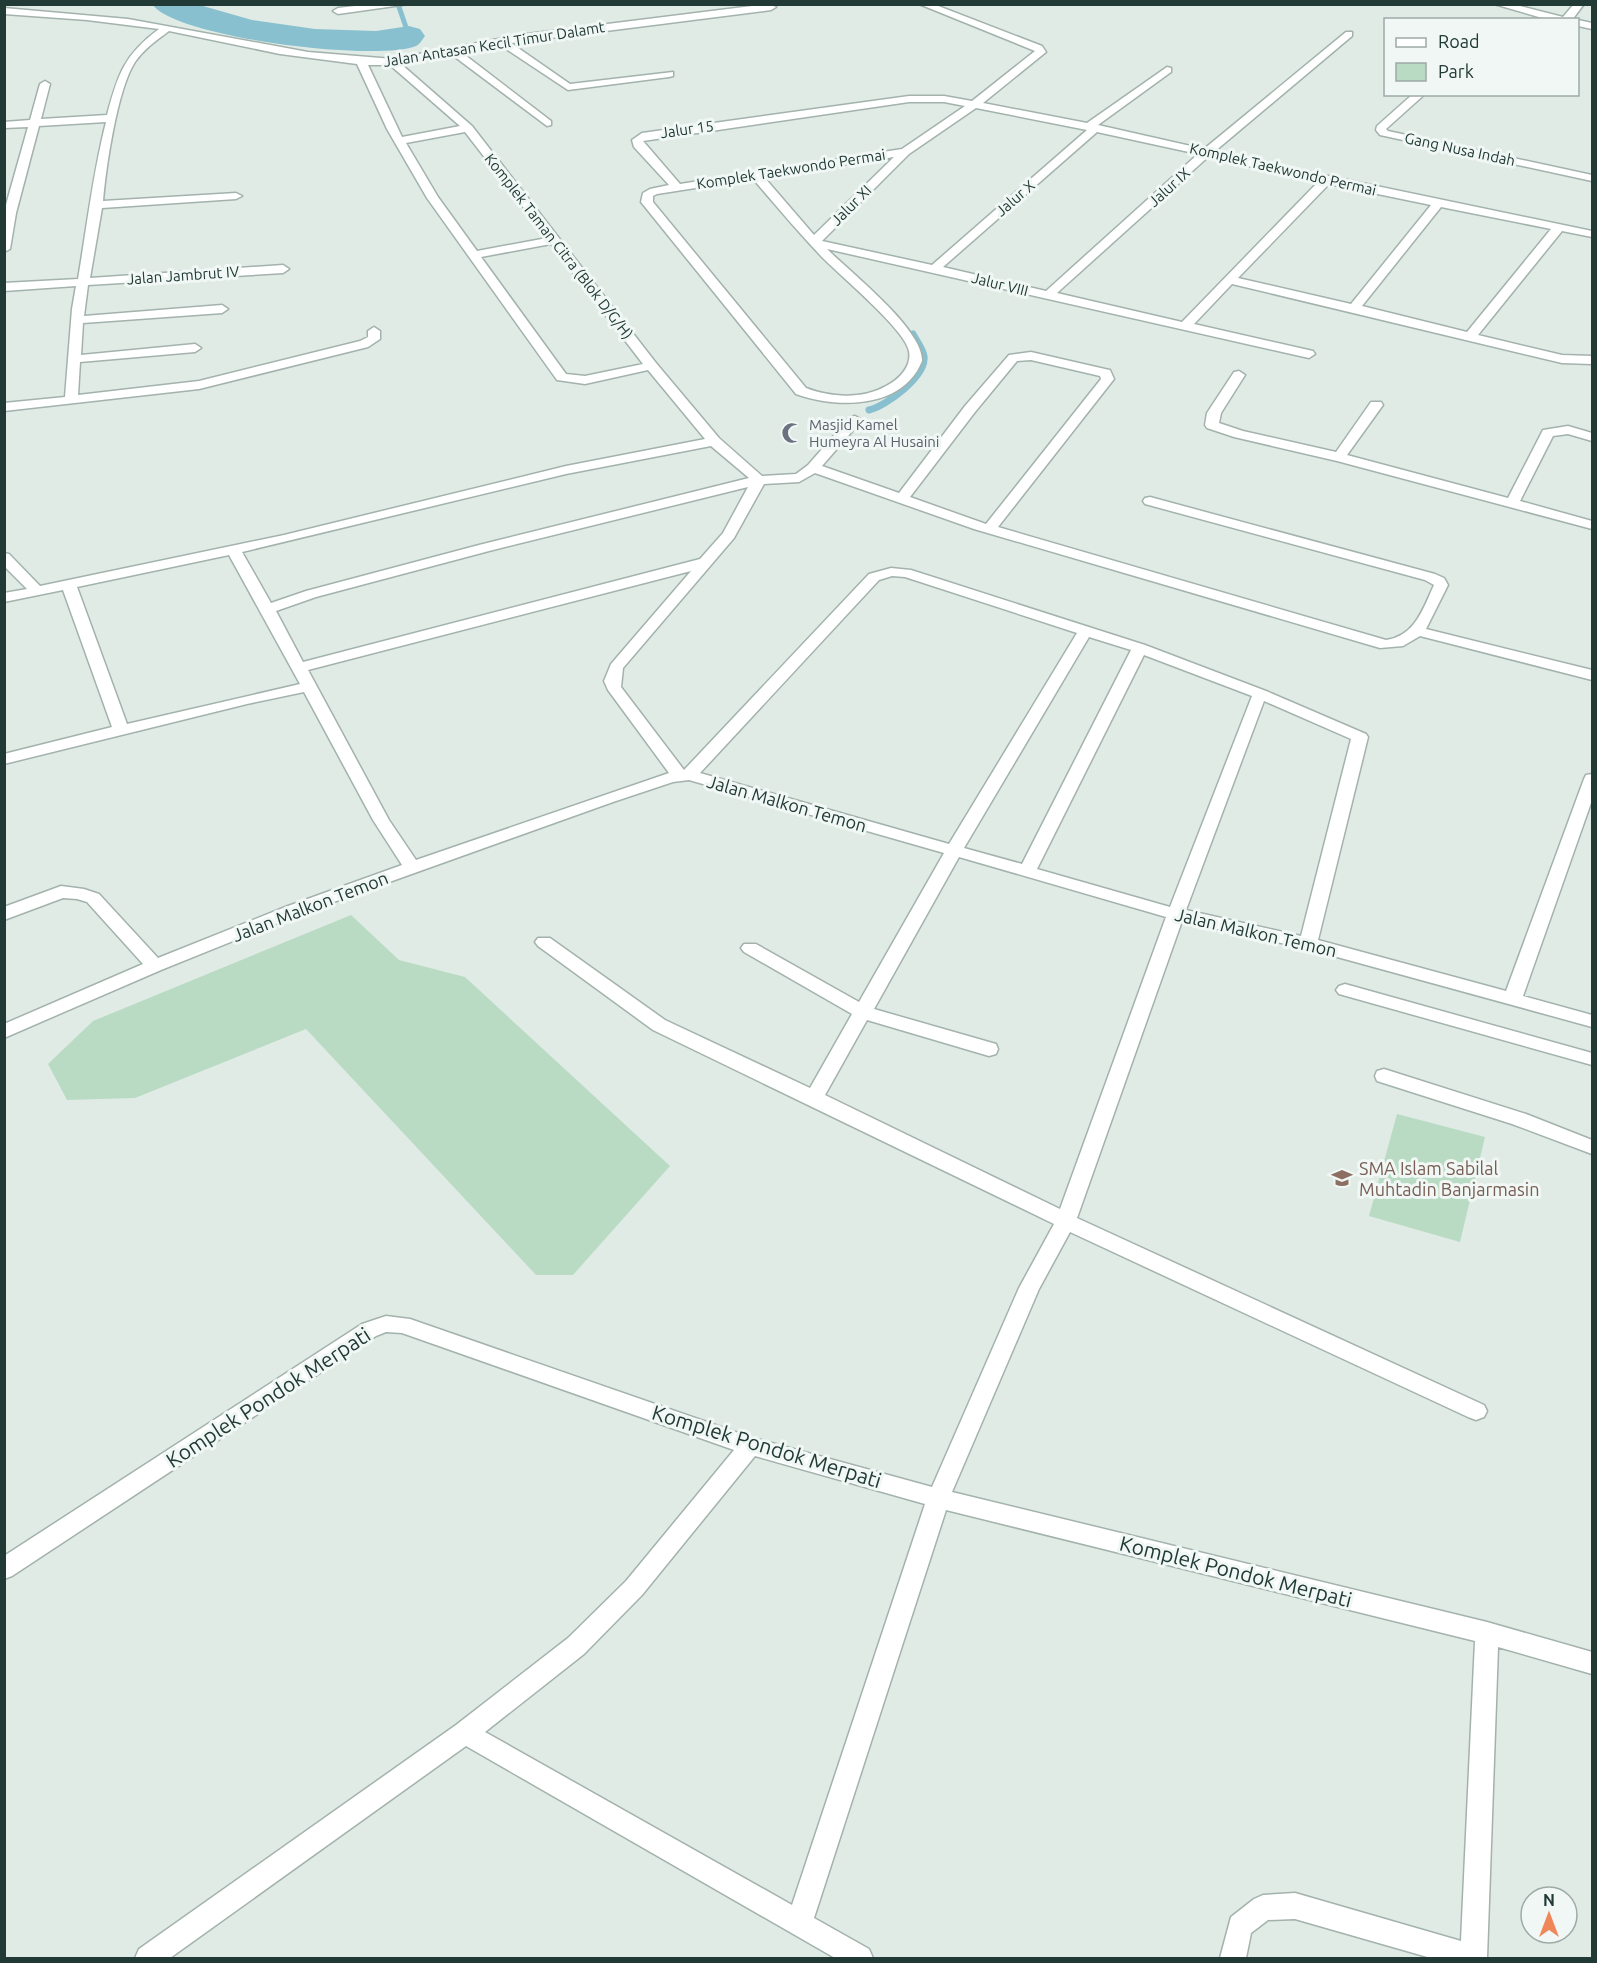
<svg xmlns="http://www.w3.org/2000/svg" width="1597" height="1963" font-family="Ubuntu,sans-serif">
	<rect width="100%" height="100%" fill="#e0ebe6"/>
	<g fill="#b9dbc4">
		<path d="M351,915L399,960L465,977L670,1166L573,1275H536L306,1029L135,1098L67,1100L48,1064L93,1021Z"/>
		<path d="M1397,1114L1485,1137L1460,1242L1369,1216Z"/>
	</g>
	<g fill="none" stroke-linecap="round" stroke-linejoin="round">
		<path stroke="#88c0cf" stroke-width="5" d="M398,4L409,36"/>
		<path stroke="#88c0cf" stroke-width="7" d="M869,410C886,406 927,376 924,356C923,349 916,340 913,334"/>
		<path fill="#88c0cf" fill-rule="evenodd" d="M152,4H196L252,20L315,29L376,31L409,26L420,29L425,36C422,40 420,44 416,46C377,62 175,38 152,4Z"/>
		<g stroke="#a3b2ad" stroke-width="3">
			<g id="minor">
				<path d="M372,4H409L338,14L333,11L338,8Z"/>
				<path d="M768,4L776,7L771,10L511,43L570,84L673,72V76L669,77L568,90L500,45L461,52L551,121V125L547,126L451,54L401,64L472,126L656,363L719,438L762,476L796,474L808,465L850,417L855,416L862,420L822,466L899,493L965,406L1009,355L1031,352L1105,369L1110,370L1114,379L998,527L1386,640C1415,636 1423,609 1434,585L1425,580L1145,504L1143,501L1145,498L1150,497L1435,574L1444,578L1448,585L1426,629L1592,670V680L1420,636L1403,646L1380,648L974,529L815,473L799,482L764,484L734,538L623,668L621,687L684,770L869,574L891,568L911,570L1145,645L1266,691L1366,734L1368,737L1318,940L1506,991L1584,779L1586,775L1592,774V800L1523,996L1592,1015V1027L1308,949L1182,921L1077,1218L1484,1405L1487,1411L1484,1417L1476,1420L1468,1417L1070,1232L1039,1289L952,1492L1487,1622L1592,1652V1674L1498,1647L1487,1958H1431L1295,1919L1268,1920L1251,1933L1246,1958H1220L1231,1917L1254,1899L1263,1895L1295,1893L1461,1941L1475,1641L946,1510L814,1918L869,1949L873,1958H835L466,1746L170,1958H135L139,1949L456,1725L568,1638L626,1581L734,1450L402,1333L386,1332L376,1336L12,1576L4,1579V1556L362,1324L386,1316L410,1319L750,1437L932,1487L1019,1288L1054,1224L653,1030L538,946L535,942L538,938H550L665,1020L810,1088L852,1014L744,952L741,948L744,944H756L859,1002L944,853L689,780L673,782L613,802L300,914L161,970L4,1038V1024L143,964L87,902L77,899L63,898L4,920V907L61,886L84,889L99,894L158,958L288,906L402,865L373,820L304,692L247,704L4,764V754L112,727L63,590L4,602V593L27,589L4,566V553L9,554L40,586L284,535L566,466L705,439L648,370L585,384L557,380L427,198L387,129L357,64L280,54L169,31C157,40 144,49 135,62C117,90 106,167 103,201L236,193L242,196L236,199L102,208L90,278L283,265L289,269L283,273L88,285L84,316L222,305L228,309L222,313L83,323L81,355L195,344L201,348L195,352L80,362L78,395L199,381L360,341L368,337V331L374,327L380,331V339L368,347L199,389L4,411V403L65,397L72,309L76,286L4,291V283L78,279C87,226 93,173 106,122L39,126L16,213L10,249L4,252V212L28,127L4,128V122L30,120L40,84L45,81L50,84L41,119L107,115C118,74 124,55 159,29L87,20L4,14V8L128,19L308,52L393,59L519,35ZM368,65H390L460,126L402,137ZM465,132L547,238L477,251L438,197L406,143ZM551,244L643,364L585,376L566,374L481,257ZM1031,360L1100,376L1101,379L986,524L910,497L975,412L1017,361ZM711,446L749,478L479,545L306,591L271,603L242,552L566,474ZM748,487L723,533L700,559L303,662L276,611L316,597L489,551ZM229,555L300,684L127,724L77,587ZM691,571L611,664L604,681L608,690L669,773L416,860L389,820L308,670ZM892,576L905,577L1077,633L949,844L700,773L879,580ZM1089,637L1131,650L1022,864L964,848ZM1144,655L1252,696L1170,907L1037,869ZM1264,701L1351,739L1301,936L1186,910ZM959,857L1166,917L1060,1209L825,1095L867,1020L989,1056L996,1054L998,1049L996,1044L874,1009ZM755,1456L925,1504L792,1905L485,1732L584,1654L642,1595Z"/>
				<path d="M919,4H933L1042,46L1046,52L983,103L1087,123L1167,67L1171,68V72L1098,125L1204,149L1346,32H1352V36L1214,152L1592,231V237L1562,231L1478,335L1562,355L1592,356V364L1562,363L1232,284L1194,324L1313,351L1315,354L1309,358L827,249C850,272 924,330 922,361C903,409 838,409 796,394L641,202L643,193L650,189L669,185L634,147L632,140L642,133L909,96H944L972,101L1035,51ZM909,102H944L965,106L902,149L680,184L643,141ZM976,108L1087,130L932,265L822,241L909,154ZM1097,132L1198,154L1046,291L943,267ZM894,157L814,235L764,177ZM1208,157L1318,182L1182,322L1057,293ZM753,179C775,204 796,230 820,255C838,274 905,329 909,351C912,367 898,380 886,386C861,400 830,397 806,388L653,202V196L657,194ZM1329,184L1431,205L1351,304L1238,278ZM1441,207L1551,229L1467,332L1362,306Z"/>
				<path d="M1494,4H1512L1563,17L1574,4H1584L1572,20H1549Z"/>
				<path d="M1578,20L1592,23V29L1578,26Z"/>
				<path d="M1413,94H1425L1386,129L1388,131L1592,175V181L1380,135L1376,130L1377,126Z"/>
				<path d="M1239,371L1245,375L1221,413L1219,423L1243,431L1336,452L1371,402H1381L1383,405L1347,455L1508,498L1543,430L1568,426L1592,433V441L1568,434L1553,436L1520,501L1592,521V529L1337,461L1234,437L1207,428L1205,425L1207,413L1234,372Z"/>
				<path d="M1345,984L1592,1053V1065L1339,994L1336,990L1339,986Z"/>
				<path d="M1384,1069L1526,1114L1592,1140V1154L1512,1124L1377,1081L1375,1076L1377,1071Z"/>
			</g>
		</g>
		<use href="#minor" fill="#fff" fill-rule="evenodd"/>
	</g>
	<defs>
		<g id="mosque-bare" transform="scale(1.62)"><path d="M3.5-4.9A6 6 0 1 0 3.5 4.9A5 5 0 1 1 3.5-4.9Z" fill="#6b7280" stroke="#f0f7f4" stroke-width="2.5" paint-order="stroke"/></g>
		<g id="school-bare" transform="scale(1.62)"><path d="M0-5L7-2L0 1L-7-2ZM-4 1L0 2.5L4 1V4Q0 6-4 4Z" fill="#8d6e63" stroke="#f0f7f4" stroke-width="2.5" paint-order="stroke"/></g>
	</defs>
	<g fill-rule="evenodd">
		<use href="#mosque-bare" x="792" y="433"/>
		<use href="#school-bare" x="1342" y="1178"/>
	</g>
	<g text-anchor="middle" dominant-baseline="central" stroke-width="6" stroke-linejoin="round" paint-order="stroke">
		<g font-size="15" fill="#213a35" stroke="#f0f7f4">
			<text transform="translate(494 44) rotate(-9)">Jalan Antasan Kecil Timur Dalamt</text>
			<text transform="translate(687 129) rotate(-8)">Jalur 15</text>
			<text transform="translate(1460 149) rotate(12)">Gang Nusa Indah</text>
			<text transform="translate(791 169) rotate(-9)">Komplek Taekwondo Permai</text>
			<text transform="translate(1283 169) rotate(13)">Komplek Taekwondo Permai</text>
			<text transform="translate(1169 187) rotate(-42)">Jalur IX</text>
			<text transform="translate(1015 198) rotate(-41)">Jalur X</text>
			<text transform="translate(851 205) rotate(-45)">Jalur XI</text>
			<text transform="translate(559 246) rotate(52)">Komplek Taman Citra (Blok D/G/H)</text>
			<text transform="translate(183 275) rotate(-4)">Jalan Jambrut IV</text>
			<text transform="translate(1000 284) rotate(14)">Jalur VIII</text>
		</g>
		<g font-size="15" fill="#5b616d" stroke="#f0f7f4" text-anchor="start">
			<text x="809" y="424">Masjid Kamel<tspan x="809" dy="17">Humeyra Al Husaini</tspan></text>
		</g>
		<g font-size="18" fill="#213a35" stroke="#f0f7f4">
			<text transform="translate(787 803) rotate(16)">Jalan Malkon Temon</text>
			<text transform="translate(310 906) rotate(-21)">Jalan Malkon Temon</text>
			<text transform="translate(1256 932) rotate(13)">Jalan Malkon Temon</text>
		</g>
		<g font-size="18" fill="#785e54" stroke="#f0f7f4" text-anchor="start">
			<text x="1359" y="1168">SMA Islam Sabilal<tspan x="1359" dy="21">Muhtadin Banjarmasin</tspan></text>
		</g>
		<g font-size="21" fill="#213a35" stroke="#f0f7f4">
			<text transform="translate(268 1397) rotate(-33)">Komplek Pondok Merpati</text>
			<text transform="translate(767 1446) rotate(17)">Komplek Pondok Merpati</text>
			<text transform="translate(1236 1571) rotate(14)">Komplek Pondok Merpati</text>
		</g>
	</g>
	<rect width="1597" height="1963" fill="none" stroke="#213a35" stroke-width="12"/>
	<rect x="1384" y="18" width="195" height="78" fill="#f0f7f4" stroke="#9daba8" stroke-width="1.5"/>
	<rect x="1396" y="38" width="30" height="9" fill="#ffffff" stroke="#9daba8" stroke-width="1.5"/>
	<text x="1438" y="48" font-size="18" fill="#213a35">Road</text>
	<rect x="1396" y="63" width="30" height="18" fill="#b9dbc4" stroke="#9daba8" stroke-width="1.5"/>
	<text x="1438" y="78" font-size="18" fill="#213a35">Park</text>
	<g transform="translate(1549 1915)"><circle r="28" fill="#f0f7f4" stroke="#9daba8" stroke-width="1.5"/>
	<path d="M0-4.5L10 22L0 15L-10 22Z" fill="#ef875a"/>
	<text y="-9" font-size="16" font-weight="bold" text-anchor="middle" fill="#213a35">N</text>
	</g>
</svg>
